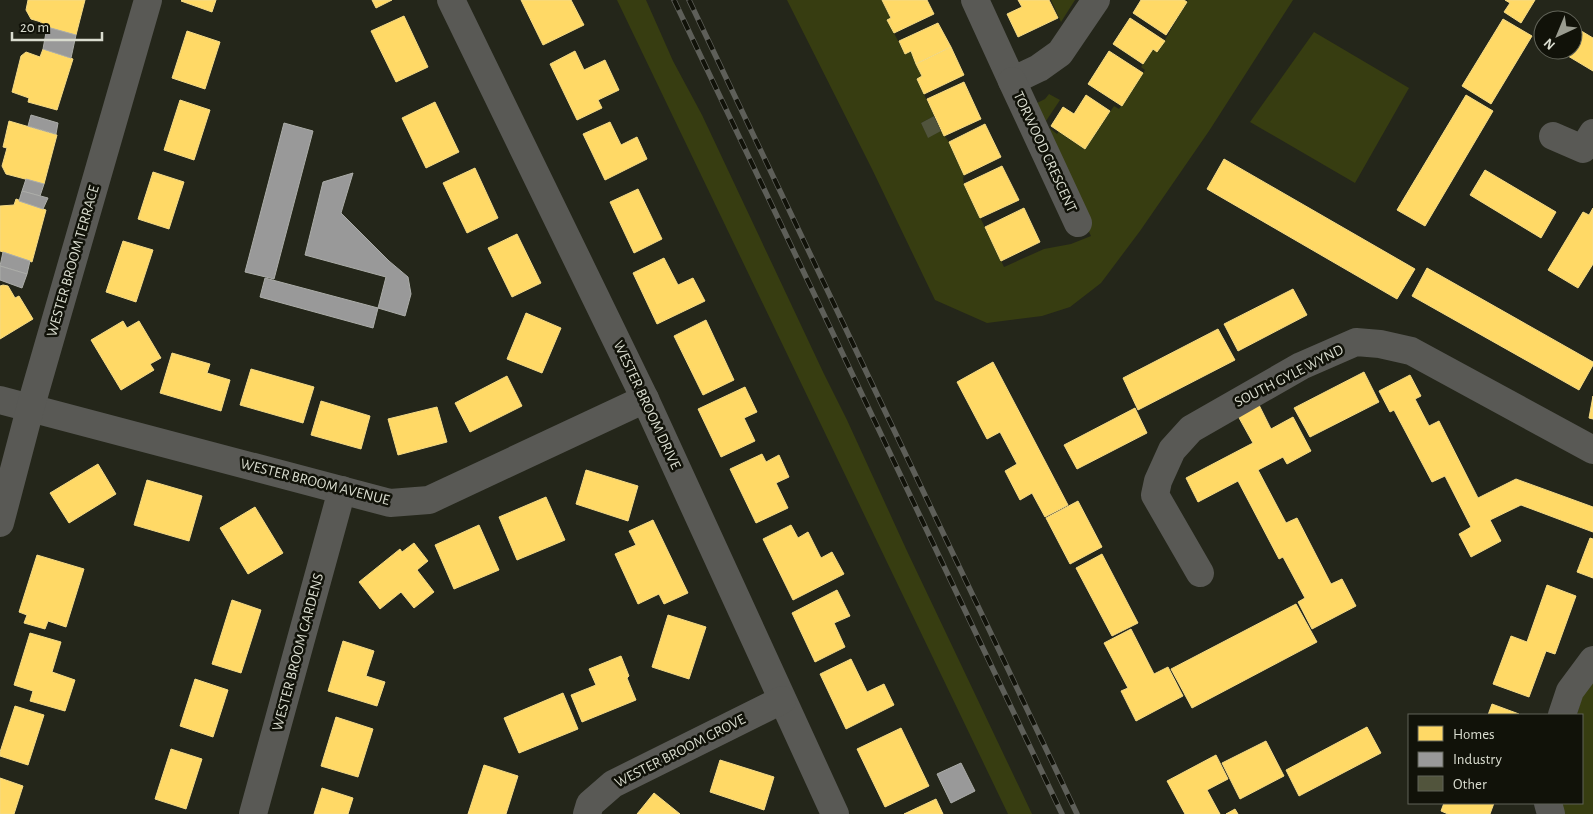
<svg xmlns="http://www.w3.org/2000/svg" width="1593" height="814" font-family="'Alegreya Sans',sans-serif">
	<rect width="100%" height="100%" fill="#24261a"/>
	<g fill="#373d11">
		<path d="M617,0H646L673,61L702,115L824,374L847,420L907,551L1032,814H1008Z"/>
		<path d="M787,0H882L891,18L887,20L905,54L911,51L922,76L917,79L934,116L921,123L928,137L941,131L949,142L964,175L963,179L964,184L1004,267L1044,249L1071,244L1091,236L1029,107L1045,99L1049,94L1060,100L1044,124L1057,134L1059,131L1085,149L1114,106L1119,109L1145,70L1141,67L1153,49L1158,52L1188,0H1293L1209,131L1140,231L1101,283L1070,307L1042,316L987,323L935,300L872,169Z"/>
		<path d="M1051,0H1075L1061,22Z"/>
		<path d="M1314,32L1409,88L1355,183L1250,122Z"/>
		<path d="M1593,683V814H1562L1563,803H1582V715H1577L1582,697Z"/>
	</g>
	<g fill="#ffd966" stroke="#f4da86">
		<path d="M28,0H85L76,35L40,25L41,22L31,19L26,10Z"/>
		<path d="M182,0H216L212,12L181,1Z"/>
		<path d="M372,0H392L376,8Z"/>
		<path d="M521,0H571L584,25L543,45Z"/>
		<path d="M882,0H927L934,14L894,33L887,20L891,18Z"/>
		<path d="M1018,0H1049L1058,18L1018,37L1007,14L1022,7Z"/>
		<path d="M1141,0H1184L1187,2L1166,35L1133,13Z"/>
		<path d="M1505,0H1535L1521,23L1504,12L1510,3Z"/>
		<path d="M404,16L428,67L396,82L371,31Z"/>
		<path d="M1130,18L1165,41L1157,52L1153,49L1143,64L1113,44Z"/>
		<path d="M1503,19L1532,36L1491,104L1462,86Z"/>
		<path d="M938,23L951,47L916,64L911,51L905,54L899,41Z"/>
		<path d="M1573,26L1593,38V71L1558,50H1573Z"/>
		<path d="M187,31L220,42L205,89L172,78Z"/>
		<path d="M951,47L964,75L924,94L917,79L922,76L916,64Z"/>
		<path d="M43,49L73,59L57,110L28,102L29,98L12,92L21,56L26,52L40,57Z"/>
		<path d="M575,51L584,70L605,60L619,90L598,100L602,108L577,120L550,64Z"/>
		<path d="M1109,51L1143,73L1122,106L1088,84Z"/>
		<path d="M964,82L981,119L944,136L927,99Z"/>
		<path d="M1086,95L1110,111L1085,149L1051,126L1063,107L1074,114Z"/>
		<path d="M1466,95L1493,111L1425,226L1397,210Z"/>
		<path d="M180,100L210,110L194,160L164,150Z"/>
		<path d="M435,102L459,152L426,168L402,118Z"/>
		<path d="M9,121L57,135L44,184L6,174L2,166L7,148L3,147Z"/>
		<path d="M610,122L621,145L637,137L647,159L605,180L583,134Z"/>
		<path d="M985,124L1001,157L964,175L949,142Z"/>
		<path d="M1224,159L1415,269L1397,299L1207,189Z"/>
		<path d="M1002,166L1019,200L980,218L964,184Z"/>
		<path d="M475,168L498,218L467,233L443,183Z"/>
		<path d="M1485,170L1556,212L1541,238L1470,195Z"/>
		<path d="M153,172L184,182L169,229L138,219Z"/>
		<path d="M638,189L662,239L634,253L610,202Z"/>
		<path d="M16,199L46,210L32,262L0,251V206L14,205Z"/>
		<path d="M1024,208L1040,242L1001,261L985,227Z"/>
		<path d="M1593,208V264L1578,288L1548,270L1583,212L1589,215Z"/>
		<path d="M517,234L541,283L512,297L488,248Z"/>
		<path d="M123,241L153,250L136,302L106,292Z"/>
		<path d="M664,258L678,285L693,278L705,301L657,324L633,273Z"/>
		<path d="M1427,268L1593,362V365L1579,390L1412,296Z"/>
		<path d="M3,285L8,286L15,298L19,296L33,319L0,339V286Z"/>
		<path d="M1293,289L1307,315L1238,351L1224,324Z"/>
		<path d="M526,313L561,328L542,373L507,359Z"/>
		<path d="M706,320L734,380L703,395L674,336Z"/>
		<path d="M123,321L127,328L139,321L161,358L150,364L154,370L121,390L91,340Z"/>
		<path d="M1218,329L1235,360L1138,410L1123,378Z"/>
		<path d="M172,353L210,364L207,373L230,380L221,411L160,393Z"/>
		<path d="M993,362L1068,505L1045,517L1032,493L1020,500L1005,471L1017,464L1000,432L987,439L957,382Z"/>
		<path d="M251,369L314,387L303,423L240,405Z"/>
		<path d="M1364,372L1379,402L1310,437L1294,408Z"/>
		<path d="M1410,375L1421,396L1415,399L1429,426L1439,421L1478,498L1516,479L1593,507V532L1521,505L1490,520L1501,541L1471,557L1459,534L1471,527L1445,476L1432,482L1394,410L1390,412L1379,391Z"/>
		<path d="M507,376L522,406L470,432L455,403Z"/>
		<path d="M745,387L757,412L744,418L755,441L721,457L698,409Z"/>
		<path d="M1593,396V419L1589,418Z"/>
		<path d="M321,401L370,416L361,449L311,435Z"/>
		<path d="M1259,405L1271,429L1293,417L1311,451L1287,464L1283,457L1258,470L1286,523L1297,518L1331,584L1342,579L1356,606L1312,629L1298,602L1305,598L1283,557L1279,559L1238,481L1198,502L1186,478L1253,443L1238,416Z"/>
		<path d="M437,407L447,442L398,455L388,419Z"/>
		<path d="M1135,408L1147,433L1077,469L1064,445Z"/>
		<path d="M762,454L766,462L779,455L789,477L776,483L788,508L756,523L730,469Z"/>
		<path d="M98,464L116,494L69,523L50,493Z"/>
		<path d="M586,470L638,486L628,521L576,504Z"/>
		<path d="M147,480L202,496L189,541L134,525Z"/>
		<path d="M546,497L565,540L517,560L499,517Z"/>
		<path d="M1078,501L1102,547L1070,564L1046,518Z"/>
		<path d="M255,507L283,553L248,574L220,528Z"/>
		<path d="M653,520L688,593L664,604L659,594L638,604L615,554L636,545L629,531Z"/>
		<path d="M479,525L499,570L454,589L435,545Z"/>
		<path d="M791,525L798,538L808,532L821,558L832,552L844,574L793,600L763,539Z"/>
		<path d="M1590,538L1593,539V578L1577,572Z"/>
		<path d="M414,543L428,561L417,570L434,592L414,608L401,592L380,609L359,582L400,549L402,552Z"/>
		<path d="M1102,554L1138,623L1112,636L1076,568Z"/>
		<path d="M37,555L84,569L66,627L48,621L45,629L24,623L27,615L19,612Z"/>
		<path d="M1547,585L1576,596L1555,654L1546,651L1529,697L1493,684L1511,636L1527,642Z"/>
		<path d="M837,590L850,616L834,623L845,647L815,662L792,613Z"/>
		<path d="M232,600L261,610L241,673L212,664Z"/>
		<path d="M1296,604L1317,642L1192,708L1171,669Z"/>
		<path d="M668,615L706,627L689,679L652,667Z"/>
		<path d="M1131,629L1154,674L1168,667L1183,696L1136,721L1121,691L1128,688L1104,643Z"/>
		<path d="M30,633L61,642L52,672L75,680L65,711L30,701L33,691L14,685Z"/>
		<path d="M343,641L374,651L366,676L385,682L377,706L328,691Z"/>
		<path d="M621,656L629,676L627,678L636,700L582,722L571,695L596,685L589,669Z"/>
		<path d="M851,659L867,692L884,684L894,705L846,729L820,674Z"/>
		<path d="M195,679L228,690L213,737L180,726Z"/>
		<path d="M563,693L578,729L519,753L504,718Z"/>
		<path d="M1492,704L1519,714L1518,715H1488Z"/>
		<path d="M15,706L44,715L28,765L0,756V752Z"/>
		<path d="M336,717L373,729L358,777L321,766Z"/>
		<path d="M1367,727L1381,753L1299,796L1286,770Z"/>
		<path d="M901,728L929,786L885,807L857,749Z"/>
		<path d="M1266,741L1284,776L1240,799L1222,763Z"/>
		<path d="M171,749L202,759L186,809L155,799Z"/>
		<path d="M1216,755L1228,779L1207,790L1220,814H1185L1167,781Z"/>
		<path d="M720,760L774,777L764,810L710,792Z"/>
		<path d="M484,765L518,776L506,814H468Z"/>
		<path d="M0,778L23,786L14,814H0Z"/>
		<path d="M322,788L353,798L348,814H314Z"/>
		<path d="M654,793L680,814H637Z"/>
		<path d="M936,799L943,814H904Z"/>
		<path d="M1444,803H1494L1490,814H1448L1441,811Z"/>
		<path d="M1235,809L1238,814H1226Z"/>
	</g>
	<g fill="#999" stroke="#acada9">
		<path d="M47,27L76,35L71,58L43,49Z"/>
		<path d="M31,115L58,123L56,134L28,126Z"/>
		<path d="M284,123L313,131L274,279L245,272Z"/>
		<path d="M353,173L341,213L389,261L408,277L411,294L405,316L378,308L386,277L305,255L323,182Z"/>
		<path d="M26,179L44,184L40,196L22,191Z"/>
		<path d="M22,191L48,198L43,209L19,201Z"/>
		<path d="M3,252L30,261L27,274L0,266Z"/>
		<path d="M0,266L27,274L22,288L0,280Z"/>
		<path d="M265,278L378,308L373,328L260,297Z"/>
		<path d="M961,763L975,791L951,803L937,774Z"/>
	</g>
	<path fill="#51543c" d="M934,116L941,131L928,138L921,123Z"/>
	<g fill="none" stroke-linecap="round" stroke-linejoin="round">
		<g stroke="#595955" stroke-width="28">
			<path d="M451,0L645,399L835,814"/>
			<path d="M975,0L1012,81L1039,68L1060,53L1096,0"/>
			<path d="M1012,81L1078,223"/>
			<path d="M1553,136L1583,149L1593,133"/>
			<path d="M0,400L390,503L429,500L645,399"/>
			<path d="M0,523L30,409L148,0"/>
			<path d="M1200,573L1155,495L1158,481L1172,450L1191,429L1301,366L1356,342L1380,344L1411,351L1593,450"/>
			<path d="M1562,715L1570,691L1593,660"/>
			<path d="M1548,803L1551,814"/>
			<path d="M253,814L342,490"/>
			<path d="M587,814L590,804L613,784L782,700"/>
		</g>
		<g stroke="#5e5f59" stroke-width="5.5">
			<g id="rail">
				<path d="M674,0L1062,814"/>
				<path d="M689,0L1077,814"/>
			</g>
		</g>
		<use href="#rail" stroke="#111209" stroke-width="4" stroke-dasharray="11" stroke-linecap="butt"/>
	</g>
	<g text-anchor="middle" dominant-baseline="central" stroke-width="5" stroke-linejoin="round" paint-order="stroke">
		<g font-size="15" fill="#d9dccf" stroke="#111209">
			<text transform="translate(1045 152) rotate(65)">TORWOOD CRESCENT</text>
			<text transform="translate(73 261) rotate(-74)">WESTER BROOM TERRACE</text>
			<text transform="translate(1289 376) rotate(-27)">SOUTH GYLE WYND</text>
			<text transform="translate(647 405) rotate(65)">WESTER BROOM DRIVE</text>
			<text transform="translate(315 482) rotate(14)">WESTER BROOM AVENUE</text>
			<text transform="translate(298 652) rotate(-75)">WESTER BROOM GARDENS</text>
			<text transform="translate(680 751) rotate(-27)">WESTER BROOM GROVE</text>
		</g>
	</g>
	<rect x="1408" y="714" width="175" height="90" fill="#111209" stroke="#616358"/>
	<rect x="1418" y="726" width="25" height="15" fill="#ffd966" stroke="#616358"/>
	<text x="1453" y="739" font-size="15" fill="#d9dccf">Homes</text>
	<rect x="1418" y="752" width="25" height="15" fill="#999999" stroke="#616358"/>
	<text x="1453" y="764" font-size="15" fill="#d9dccf">Industry</text>
	<rect x="1418" y="776" width="25" height="15" fill="#51543c" stroke="#616358"/>
	<text x="1453" y="789" font-size="15" fill="#d9dccf">Other</text>
	<g transform="translate(1558 35) rotate(224)"><circle r="24" fill="#111209" stroke="#616358"/>
	<path d="M0-4L9 19L0 12L-9 19Z" fill="#9a9c90"/>
	<text y="-8" font-size="14" font-weight="bold" text-anchor="middle" fill="#d9dccf">N</text>
	</g>
	<path d="M12 32v8h90v-8" fill="none" stroke="#d9dccf" stroke-width="2.5"/>
	<text x="20" y="32" font-size="15" fill="#d9dccf" stroke="#111209" stroke-width="4" paint-order="stroke">20 m</text>
</svg>
